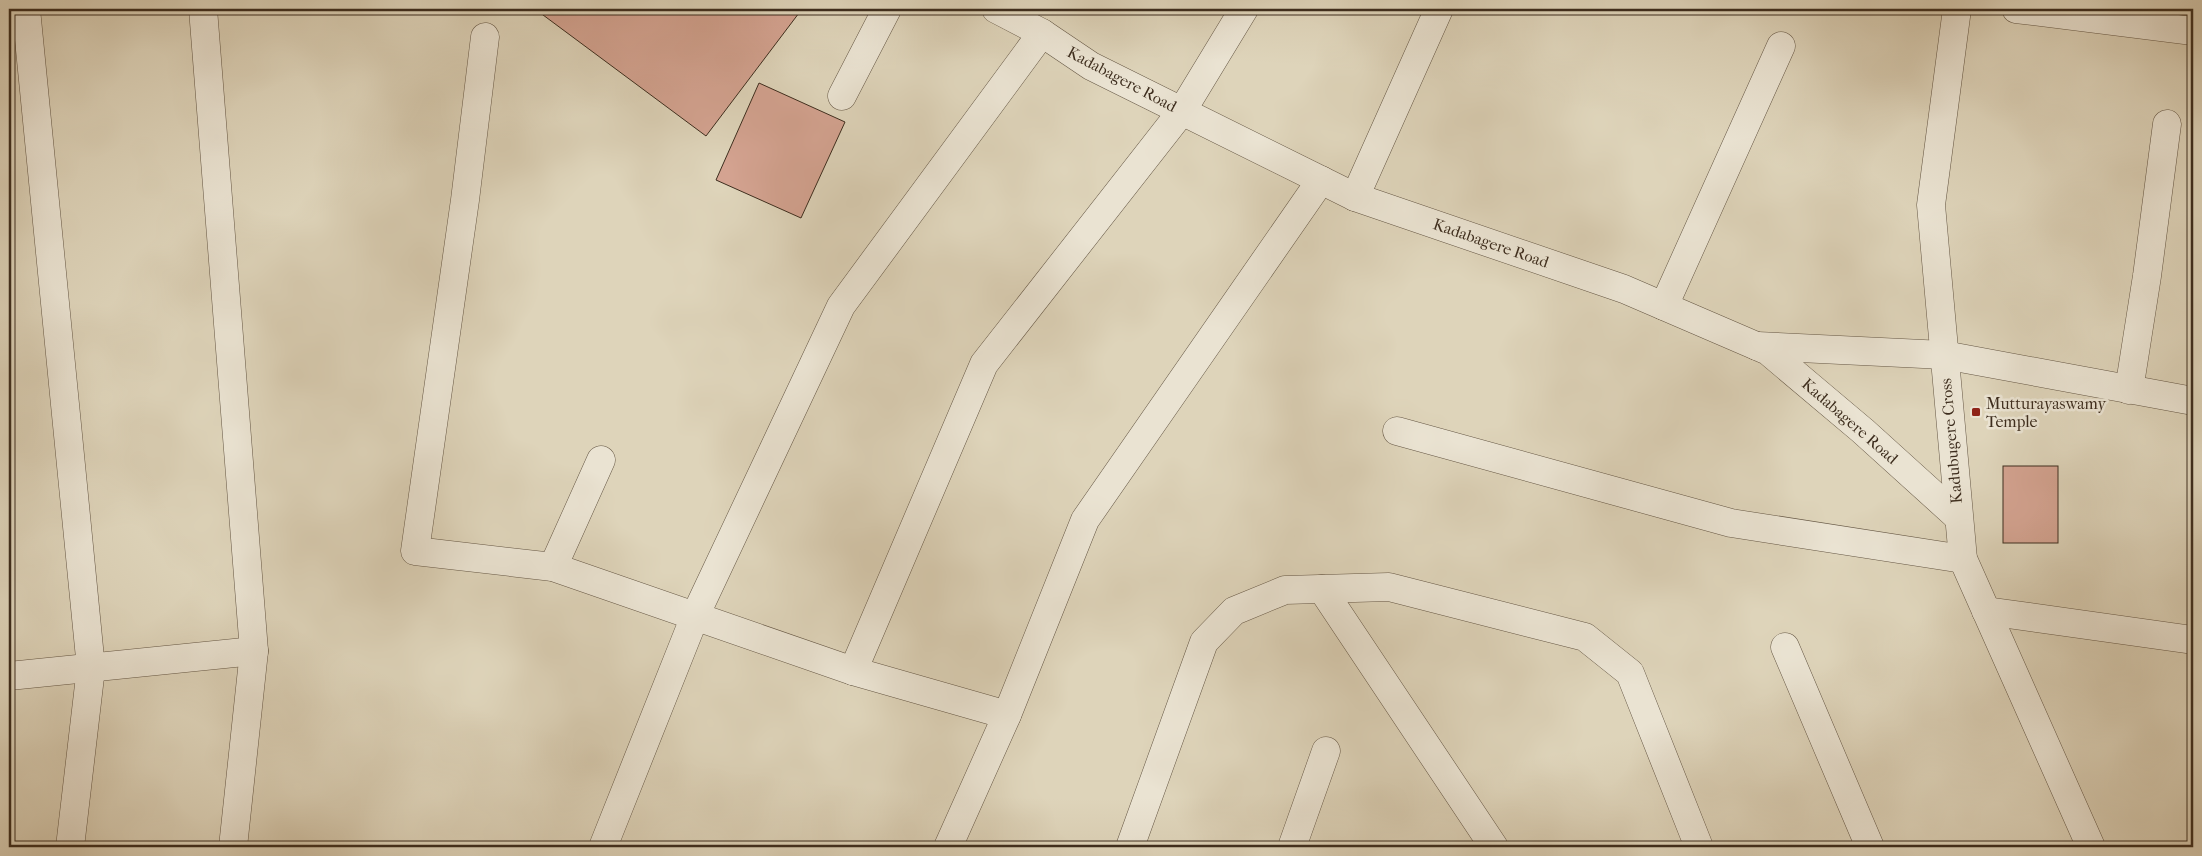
<svg xmlns="http://www.w3.org/2000/svg" width="2202" height="856" font-family="'IM FELL French Canon',serif">
	<rect width="100%" height="100%" fill="#ded4ba"/>
	<filter id="stains"><feTurbulence type="fractalNoise" baseFrequency=".004" numOctaves="4"/><feColorMatrix values="0 0 0 0 .2 0 0 0 0 .09 0 0 0 0 .02 0 0 0 .5 -.17"/></filter>
	<radialGradient id="worn" r=".72"><stop offset=".6" stop-color="#630" stop-opacity="0"/><stop offset="1" stop-color="#630" stop-opacity=".3"/></radialGradient>
	<g fill="#d4a391" stroke="#3d2d1e">
		<path d="M535,9H802L706,136Z"/>
		<path d="M759,83L845,122L801,218L716,180Z"/>
		<rect x="2003" y="466" width="55" height="77"/>
	</g>
	<g fill="none" stroke-linecap="round" stroke-linejoin="round">
		<g stroke="#655745" stroke-width="29">
			<g id="minor">
				<path d="M26,9L91,668L70,847"/>
				<path d="M203,9L254,651L233,847"/>
				<path d="M996,9L1042,33L1091,66L1355,197L1624,289L1768,351L1863,431L1958,517"/>
				<path d="M1957,9L1931,205L1963,559L2091,847"/>
				<path d="M2016,9L2193,31"/>
				<path d="M485,37L465,200L415,551L553,567L853,671L1007,715"/>
				<path d="M842,96L887,9"/>
				<path d="M1355,197L1439,9"/>
				<path d="M1664,306L1781,46"/>
				<path d="M1757,346L1944,355L2193,401"/>
				<path d="M2129,390L2147,276L2167,124"/>
				<path d="M1397,431L1731,523L1963,559"/>
				<path d="M553,567L601,460"/>
				<path d="M1322,589L1494,847"/>
				<path d="M1986,611L2193,640"/>
				<path d="M1785,647L1870,847"/>
				<path d="M853,671L984,364L1182,111L1244,9"/>
				<path d="M9,676L254,651"/>
				<path d="M603,847L695,616L841,306L1042,33"/>
				<path d="M948,847L1007,715L1085,520L1321,180"/>
				<path d="M1130,847L1204,642L1234,611L1285,590L1389,587L1585,637L1630,673L1699,847"/>
				<path d="M1292,847L1326,751"/>
			</g>
		</g>
		<use href="#minor" stroke="#eae3d2" stroke-width="28"/>
	</g>
	<rect fill="#8f2418" stroke="#eae3d2" stroke-width="2" x="1971" y="407" width="10" height="10" rx="2.5"/>
	<g text-anchor="middle" dominant-baseline="central" stroke-width="5" stroke-linejoin="round" paint-order="stroke">
		<g font-size="16" fill="#3d2d1e" stroke="#eae3d2">
			<text transform="translate(1122 79) rotate(28)">Kadabagere Road</text>
			<text transform="translate(1491 243) rotate(19)">Kadabagere Road</text>
			<text transform="translate(1850 421) rotate(41)">Kadabagere Road</text>
			<text transform="translate(1951 441) rotate(-95)">Kadubugere Cross</text>
		</g>
		<g font-size="16" fill="#3d2d1e" stroke="#eae3d2" text-anchor="start">
			<text x="1986" y="403">Mutturayaswamy<tspan x="1986" dy="18">Temple</tspan></text>
		</g>
	</g>
	<rect width="2202" height="856" fill="none" stroke="#ded4ba" stroke-width="30"/>
	<rect x="10" y="10" width="2182" height="836" fill="none" stroke="#3d2d1e" stroke-width="2.5"/>
	<rect x="15" y="15" width="2172" height="826" fill="none" stroke="#3d2d1e"/>
	<rect width="100%" height="100%" filter="url(#stains)"/>
	<rect width="100%" height="100%" fill="url(#worn)"/>
</svg>
